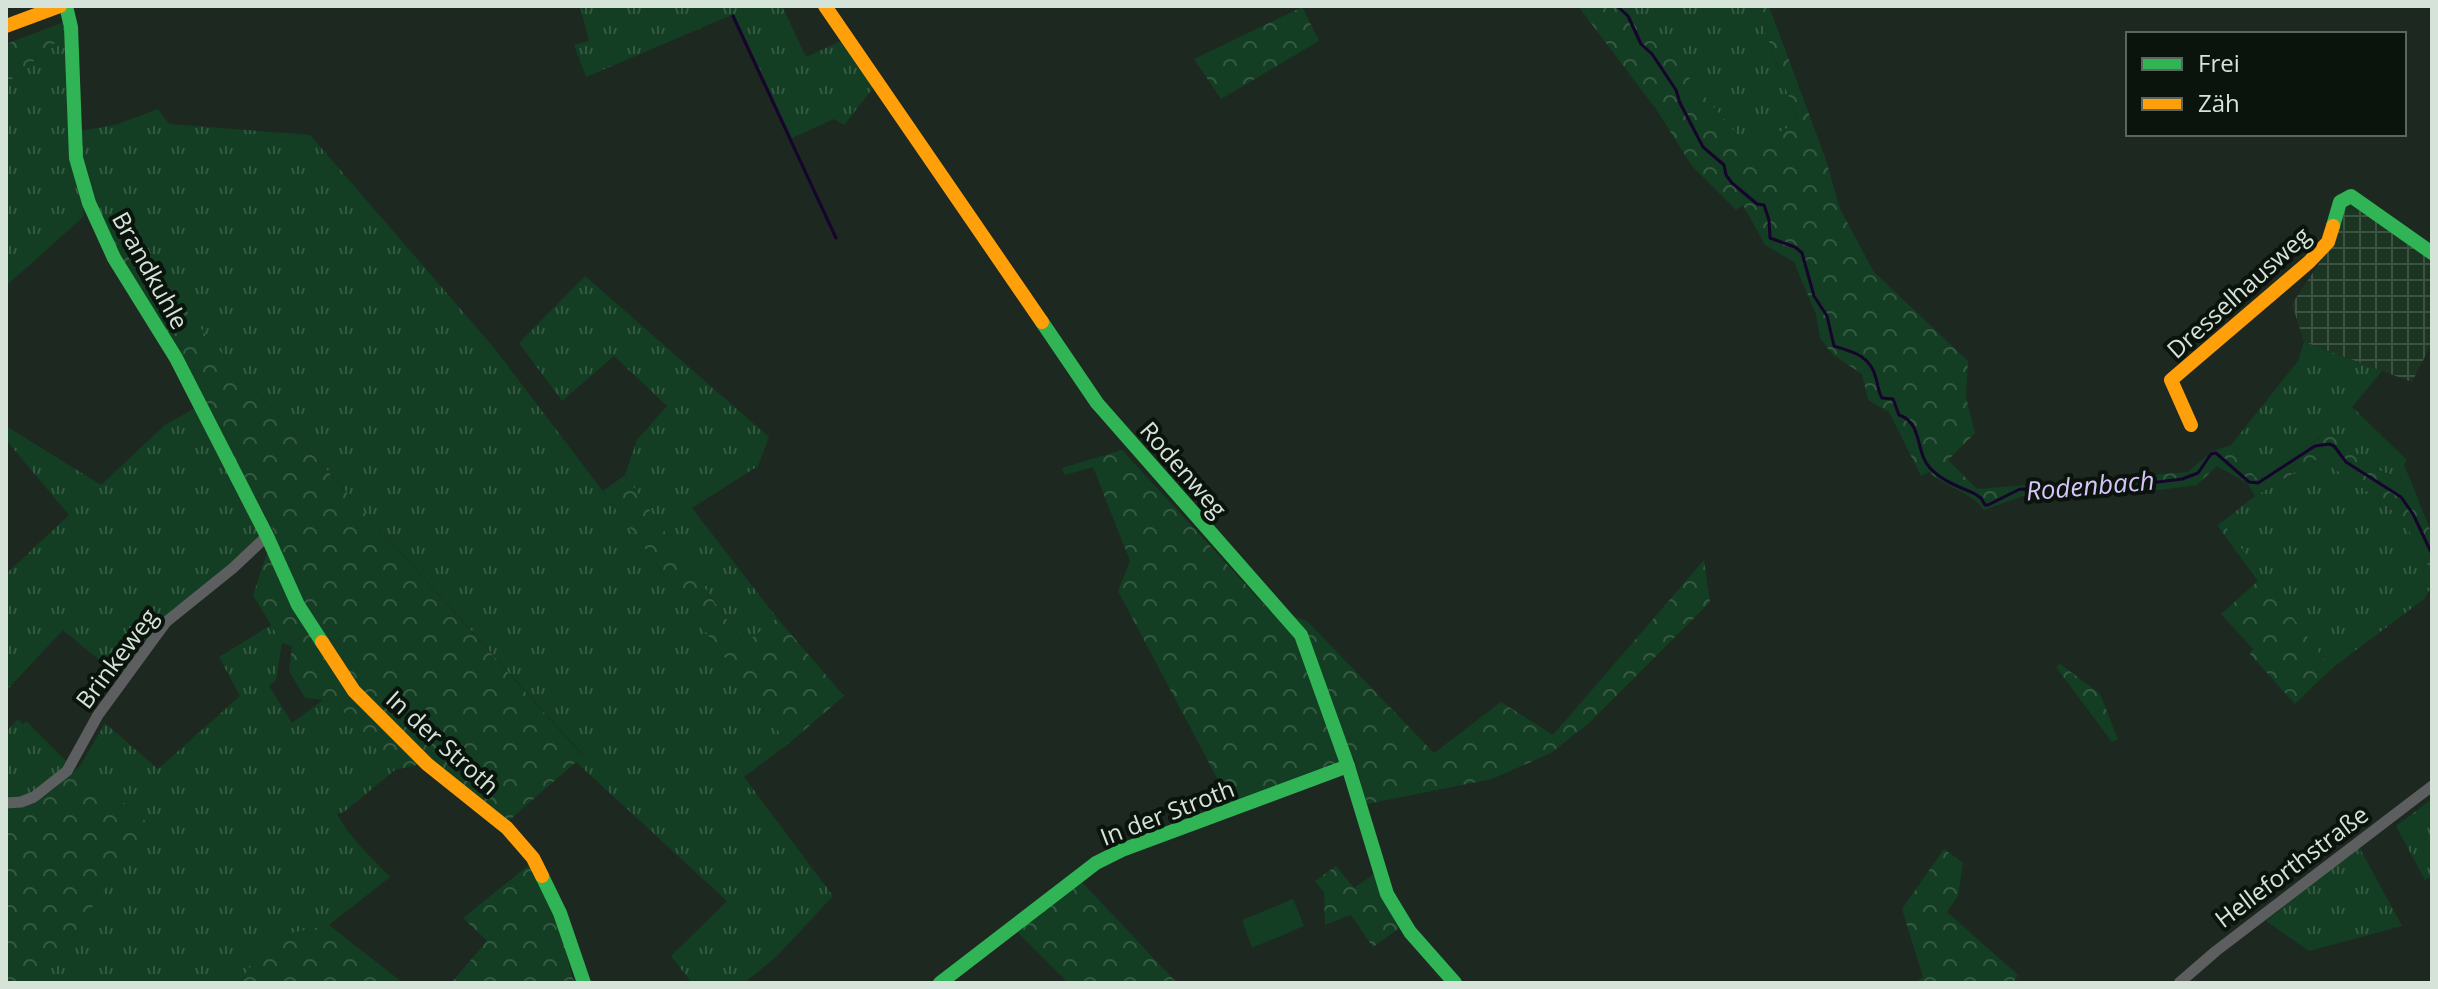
<svg xmlns="http://www.w3.org/2000/svg" width="2438" height="989" font-family="'Open Sans',sans-serif">
	<defs>
		<pattern id="industrial-grid" width="8" height="8" patternUnits="userSpaceOnUse" patternTransform="scale(2)"><rect width="8" height="8" fill="#1c3523"/><path d="M0 4h8M4 0v8" fill="none" stroke="#3c5242"/></pattern>
		<pattern id="grass-tufts" width="24" height="20" patternUnits="userSpaceOnUse" patternTransform="scale(2)"><rect width="24" height="20" fill="#133e23"/><path d="M3 7l-1-3M5 7V3M7 7l1-3M15 17l-1-3M17 17v-4M19 17l1-3" fill="none" stroke="#355a42"/></pattern>
		<pattern id="forest-crowns" width="20" height="18" patternUnits="userSpaceOnUse" patternTransform="scale(2)"><rect width="20" height="18" fill="#133e23"/><path d="M2 6a3 3 0 1 1 6 0M12 15a3 3 0 1 1 6 0" fill="none" stroke="#355a42"/></pattern>
	</defs>
	<rect width="100%" height="100%" fill="#1d2820"/>
	<path fill="url(#industrial-grid)" d="M2347,202L2432,257V343L2412,382L2304,342L2292,304L2334,241Z"/>
	<g fill="url(#grass-tufts)">
		<path d="M580,6H782L806,57L841,41L873,88L844,125L834,119L792,138L734,14L586,77L574,45L589,41Z"/>
		<path d="M1629,6H1756L1798,123L1748,148Z"/>
		<path d="M65,35L84,216L6,286V84Z"/>
		<path d="M158,109L169,124L310,135L495,349L605,494L788,744L744,777L833,896L776,957L747,981L692,983L671,956L727,901L576,762L583,755L218,349L106,216L99,217L82,156L79,131L115,125Z"/>
		<path d="M585,276L769,437L758,466L692,508L777,618L745,645L625,475L637,440L667,406L614,356L562,401L519,343Z"/>
		<path d="M2304,342L2382,371L2352,407L2407,460L2404,465L2412,484L2362,463L2320,437L2256,479L2231,445L2298,361Z"/>
		<path d="M197,407L259,525V536L252,547L198,592L121,678L63,630L6,691V574L69,515L6,440V426L101,485L165,425Z"/>
		<path d="M2319,458L2383,502L2404,521L2432,573V586L2424,599L2331,669L2222,522L2255,496Z"/>
		<path d="M271,625L282,643L276,680L269,686L292,723L323,700L334,701L395,770L344,812L337,814C349,837 372,858 390,877L329,925L274,937L238,983H39L150,825L80,766L105,723L158,769L240,696L219,657Z"/>
		<path d="M18,719L23,724L26,721L67,762C53,782 31,797 6,799V732Z"/>
		<path d="M2432,799V876L2425,880L2396,826Z"/>
		<path d="M2359,847L2402,926L2309,951L2266,921Z"/>
	</g>
	<g fill="url(#forest-crowns)">
		<path d="M1578,6H1629L1748,148L1798,122L1756,6H1769L1826,160L1840,209L1874,272L1968,361L1966,397L1975,433L1948,460L1977,489L2188,472L2211,452L2231,445L2256,478L2321,437H2336C2358,466 2379,470 2412,484L2432,535V573L2404,521L2383,502L2319,458L2255,496L2247,483L2217,466L2197,485L2136,493L2023,496L1984,510C1970,491 1946,488 1929,472L1921,476L1889,412L1868,400L1862,374L1832,354L1820,338L1816,314L1794,262L1765,245L1743,205L1736,210L1692,166L1656,109Z"/>
		<path d="M1302,7L1319,41L1221,99L1194,59Z"/>
		<path d="M64,22L65,35L6,84V44Z"/>
		<path d="M106,215L218,349L583,756L507,822L430,762L395,770L334,701L305,698L289,671L292,646L282,643L253,595L274,532L175,348L118,257L99,217Z"/>
		<path d="M1122,450L1268,609L1307,621L1434,753L1501,702L1553,735L1704,560L1710,602L1589,723L1551,753L1492,779L1367,804L1354,758L1233,808L1118,591L1130,561L1093,467L1065,475L1062,468Z"/>
		<path d="M625,475L744,644L777,618L844,696L788,744L603,491Z"/>
		<path d="M2222,522L2331,669L2295,704L2250,654L2253,649L2221,614L2258,581L2217,525Z"/>
		<path d="M2060,664L2100,694L2118,739L2112,742L2056,667Z"/>
		<path d="M80,766L150,825L39,983H6V807C35,812 59,783 80,766Z"/>
		<path d="M1944,849L1963,863L1958,896L1947,912L2018,975L2013,983H1915L1923,977L1902,909Z"/>
		<path d="M529,865L559,919L572,977L576,983H451L487,941L463,918Z"/>
		<path d="M1336,866L1354,888L1374,874L1401,927L1373,947L1351,915L1325,925L1324,892L1315,881Z"/>
		<path d="M1081,881L1177,983H1068L1017,932Z"/>
		<path d="M329,925L403,983H238L274,937Z"/>
	</g>
	<path fill="#133e23" d="M1293,899L1304,926L1252,948L1242,920Z"/>
	<g fill="none" stroke-linecap="round" stroke-linejoin="round">
		<g stroke="#17042d" stroke-width="3">
			<path d="M1617,6L1628,16L1641,44L1652,54L1676,90L1680,103L1703,147L1724,165L1726,175L1732,183L1757,204L1764,205L1769,220L1770,238L1795,247L1802,253L1814,296L1827,316L1834,346C1853,352 1870,355 1876,378C1878,385 1878,391 1882,398L1893,399L1899,415C1923,423 1915,452 1930,468C1942,481 1960,487 1975,494L1981,498L1985,505H1988L2020,489L2099,490L2127,485L2138,480L2158,482L2182,479L2198,473L2211,454L2216,453L2249,482L2258,483L2315,446L2329,444L2334,446L2346,462L2401,497L2413,514L2432,554"/>
			<path d="M733,16L836,238"/>
		</g>
		<g stroke="#5d5e60" stroke-width="11">
			<path d="M6,803L21,802L34,797L67,771L98,715L166,622L233,568L267,536"/>
			<path d="M2179,983L2216,951L2432,786"/>
		</g>
		<g stroke="#30b455" stroke-width="14">
			<path d="M66,6L71,27L76,158L89,203L114,258L176,358L267,536L298,605L322,642"/>
			<path d="M2333,226L2340,202L2351,196L2432,253"/>
			<path d="M1042,322L1097,403L1301,635L1348,766L1387,894L1410,932L1455,983"/>
			<path d="M542,876L560,913L584,983"/>
			<path d="M940,983L1096,863L1122,850L1348,766"/>
		</g>
		<g stroke="#ff9f0a" stroke-width="14">
			<path d="M825,6L1042,322"/>
			<path d="M6,26L60,6"/>
			<path d="M2191,425L2171,380L2309,262L2328,242L2333,226"/>
			<path d="M322,642L354,691L427,764L507,828L533,858L542,876"/>
		</g>
	</g>
	<g text-anchor="middle" dominant-baseline="central" stroke-width="8" stroke-linejoin="round" paint-order="stroke">
		<g font-size="24" fill="#d6e3d9" stroke="#0a130c">
			<text transform="translate(151 270) rotate(61)">Brandkuhle</text>
			<text transform="translate(2238 292) rotate(-42)">Dresselhausweg</text>
			<text transform="translate(1184 469) rotate(49)">Rodenweg</text>
			<text transform="translate(116 658) rotate(-53)">Brinkeweg</text>
			<text transform="translate(443 742) rotate(42)">In der Stroth</text>
			<text transform="translate(1167 812) rotate(-21)">In der Stroth</text>
			<text transform="translate(2291 866) rotate(-37)">Helleforthstraße</text>
		</g>
		<g font-size="26" font-style="italic" fill="#d7c4f8" stroke="#0a130c">
			<text transform="translate(2090 485) rotate(-5)">Rodenbach</text>
		</g>
	</g>
	<rect width="2438" height="989" fill="none" stroke="#d6e3d9" stroke-width="16"/>
	<rect x="2126" y="32" width="280" height="104" fill="#0a130c" stroke="#5c665e" stroke-width="2"/>
	<rect x="2142" y="58" width="40" height="12" fill="#30b455" stroke="#5c665e" stroke-width="2"/>
	<text x="2198" y="72" font-size="24" fill="#d6e3d9">Frei</text>
	<rect x="2142" y="98" width="40" height="12" fill="#ff9f0a" stroke="#5c665e" stroke-width="2"/>
	<text x="2198" y="112" font-size="24" fill="#d6e3d9">Zäh</text>
</svg>
